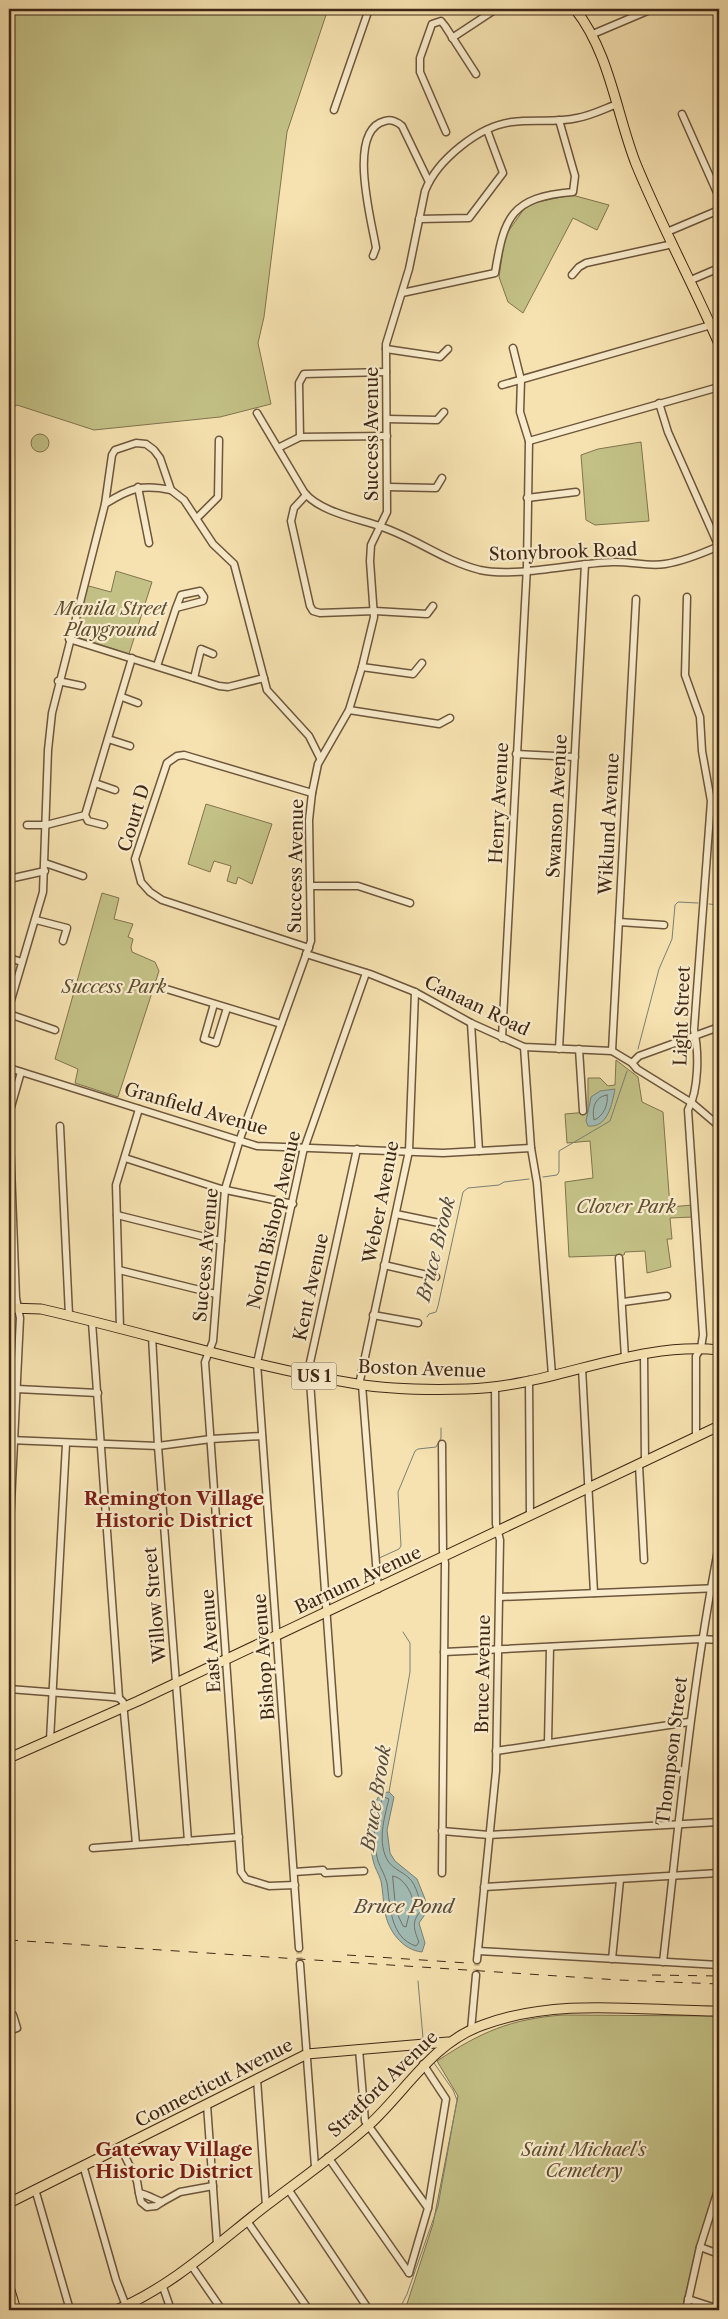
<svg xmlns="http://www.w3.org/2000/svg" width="728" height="2319" font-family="'Libre Caslon Text',serif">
	<rect width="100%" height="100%" fill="#f6e2b0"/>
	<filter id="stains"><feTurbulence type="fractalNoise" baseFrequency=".004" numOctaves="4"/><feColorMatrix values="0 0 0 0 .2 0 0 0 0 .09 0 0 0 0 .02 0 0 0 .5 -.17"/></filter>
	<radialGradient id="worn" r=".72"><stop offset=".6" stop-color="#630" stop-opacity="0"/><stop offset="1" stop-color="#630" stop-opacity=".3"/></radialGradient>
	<g fill="#c3c186" stroke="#81744e">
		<path d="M9,9H328L287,132L264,317L258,343L271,404L220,417L94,430L17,405L9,409Z"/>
		<path d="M572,195L609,205L597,230L573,218L523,313L508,302L499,277L505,236L524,209L537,202Z"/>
		<circle cx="40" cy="443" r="9"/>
		<path d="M641,442L649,521L595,525L586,520L581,455L598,449Z"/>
		<path d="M116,571L152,582L129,654L74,636L85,585L111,592Z"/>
		<path d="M206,804L272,824L252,884L238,877L236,884L227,881L231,866L214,861L210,872L188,864Z"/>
		<path d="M102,893L119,898L114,919L133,924L128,937L133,939L131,947L132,952L155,962L159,971L118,1097L75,1083L78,1069L55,1059Z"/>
		<path d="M616,1060L638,1077L642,1102L663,1112L670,1207L692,1205L693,1217L670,1218L672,1239H667L671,1267L647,1273L645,1251L625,1252L624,1255L569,1257L565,1182L593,1178L590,1141L567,1143L565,1114L588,1112V1078H600L608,1086L615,1085Z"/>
		<path d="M563,2015L719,2016V2178L696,2248L682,2310H405L433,2224L458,2096L437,2061C481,2032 510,2019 563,2015Z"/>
	</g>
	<g fill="#a1bcb6" stroke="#7a8076">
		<path d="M615,1089C612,1104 608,1128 588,1126L586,1121L591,1097L600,1091Z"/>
		<path d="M389,1792L394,1797L387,1830L390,1853L395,1861L417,1879L425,1899L426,1913L419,1923L425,1943L422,1952C402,1950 388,1930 385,1912C383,1902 383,1891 381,1881C379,1874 374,1867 373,1860C368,1837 367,1812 381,1793Z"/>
	</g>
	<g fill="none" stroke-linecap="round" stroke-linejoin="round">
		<g stroke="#707266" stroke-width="1">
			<path d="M607,1095C609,1104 603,1117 594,1120C592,1109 594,1097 607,1095Z"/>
			<path d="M384,1797L389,1799C384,1818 377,1843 388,1861C393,1869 403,1872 409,1878C416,1884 421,1902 421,1911C411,1921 414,1930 419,1942L416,1946C390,1938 390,1905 387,1883C385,1875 381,1869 378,1861C373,1842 372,1813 384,1797Z"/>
			<path d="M393,1876C405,1878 414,1896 414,1908L409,1915L406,1927L403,1926L396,1911Z"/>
		</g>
		<g stroke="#7a8076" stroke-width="1">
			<path d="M709,904L719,905"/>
			<path d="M638,1049L659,969L672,939L675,905L678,902L698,903"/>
			<path d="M543,1177L557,1175L559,1172V1151L610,1121L627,1071"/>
			<path d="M427,1317L429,1314L436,1312L438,1306L463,1192L468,1188L499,1185L504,1182L529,1179"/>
			<path d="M377,1559L399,1549L401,1546L398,1492L415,1451L418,1449L436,1447L441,1438V1428"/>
			<path d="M389,1792L410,1672V1643L403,1632"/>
			<path d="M418,1981L423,2038"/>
			<path d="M399,2310L407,2294L438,2206L457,2100L453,2090L434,2063"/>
		</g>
		<g stroke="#d1bd91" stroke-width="6" stroke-dasharray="6 3" stroke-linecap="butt">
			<path d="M299,1948L300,1964"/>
			<path d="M476,1975L477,1960"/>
		</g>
		<g stroke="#6d563c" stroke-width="9">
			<g id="minor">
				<path d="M593,34L652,9"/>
				<path d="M452,38L496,9"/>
				<path d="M719,79V80"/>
				<path d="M334,110L369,9"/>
				<path d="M682,114L719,197"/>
				<path d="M446,132L420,72V58L432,24L441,21L445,26L476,74"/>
				<path d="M419,219L469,218L503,173L487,130"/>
				<path d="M667,232L719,210"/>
				<path d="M373,256L376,248C372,222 346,130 385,121C391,119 398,122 402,126L429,182"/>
				<path d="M572,275L579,267L586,263L673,244"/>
				<path d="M691,280L719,268"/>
				<path d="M402,293L495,273C504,217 511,197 573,192L575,176L559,120"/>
				<path d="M386,349L440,357L448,349"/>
				<path d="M502,385L711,325"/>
				<path d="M659,403L668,432L719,547"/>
				<path d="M257,413L304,492C319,512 360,519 382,527C417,539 444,561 480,570C516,578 574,563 612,562C630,561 648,567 665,564C684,561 701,554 719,546"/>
				<path d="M387,419L437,420L444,412"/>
				<path d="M300,437L299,383L304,374L386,372"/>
				<path d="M529,441L719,387"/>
				<path d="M278,448L300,437L387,436"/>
				<path d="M138,487L149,543"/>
				<path d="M388,487L436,488L442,478"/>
				<path d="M306,495L294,508L291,521L310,606L313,611L320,613L375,611L427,614L433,606"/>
				<path d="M527,498L576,492"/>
				<path d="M105,504C130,488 142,484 171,490"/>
				<path d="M197,518L218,497L219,440"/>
				<path d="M687,597L685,675L700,717L702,751L711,801L694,1030C699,1051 699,1090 688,1110L703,1335L701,1348L696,1356V1437"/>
				<path d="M69,639L219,686L228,687L264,678"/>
				<path d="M157,666L176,608L203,601L204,597L200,591L181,595L176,608"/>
				<path d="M362,667L413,674L422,663"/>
				<path d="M194,678L201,649L213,654"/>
				<path d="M58,681L82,686"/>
				<path d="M122,697L138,703"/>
				<path d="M349,710L439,724L450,718"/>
				<path d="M108,739L130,746"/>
				<path d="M516,754L575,757"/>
				<path d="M95,783L115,790"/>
				<path d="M85,815L88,821L104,825"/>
				<path d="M27,825H46L85,815L132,658"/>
				<path d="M45,863L83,876"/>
				<path d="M9,879L45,871"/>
				<path d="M311,886H358L410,903"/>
				<path d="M36,920L67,928L63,941"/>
				<path d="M619,922L664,925"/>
				<path d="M309,948L162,900L150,892L141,882L135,859L167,763L177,756L184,755L312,793"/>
				<path d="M306,954L370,974L415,992L471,1023L524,1047L612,1051L632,1063L639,1056L719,1027"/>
				<path d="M9,958L22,962"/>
				<path d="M160,987L281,1024"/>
				<path d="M214,1004L204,1039L216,1043L227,1008"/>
				<path d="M9,1007L43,892L48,750L52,713L105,504L112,455L115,450L136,443L146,444L154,450L160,458L171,490L184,500L213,544L234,564L267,690L309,736L320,758"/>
				<path d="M9,1014L55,1030"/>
				<path d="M471,1023L479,1151"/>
				<path d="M502,1038L527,566L529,441L520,412L521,380L513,348"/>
				<path d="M524,1047L531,1148L537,1183L552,1375"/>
				<path d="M559,1049L585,564"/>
				<path d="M579,1049L583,1111"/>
				<path d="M612,1051L636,599"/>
				<path d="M632,1063L637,1069L692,1103L719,1126"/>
				<path d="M9,1068L257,1146L443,1153L531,1148"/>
				<path d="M60,1126L69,1315"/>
				<path d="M125,1158L221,1189L293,1204"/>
				<path d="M396,1214L444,1224"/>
				<path d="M117,1215L221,1241"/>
				<path d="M619,1258L625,1358"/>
				<path d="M384,1265L436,1277"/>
				<path d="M119,1270L216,1294"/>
				<path d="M623,1302L667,1296"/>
				<path d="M373,1315L418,1323"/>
				<path d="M92,1322L119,1698"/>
				<path d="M120,1328L116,1185L139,1109"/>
				<path d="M152,1336L158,1446L188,1841"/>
				<path d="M644,1355L645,1462"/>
				<path d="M582,1368L594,1593"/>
				<path d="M529,1380L530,1516"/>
				<path d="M359,1385L409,1151L415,992"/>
				<path d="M362,1385L378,1589"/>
				<path d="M17,1389L98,1393"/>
				<path d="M9,1440L158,1446L211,1439L262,1436"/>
				<path d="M639,1465L644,1560"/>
				<path d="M9,1545L20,1318L16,1298L9,1114L21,1072"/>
				<path d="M500,1597L719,1588"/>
				<path d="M444,1652L701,1639L719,1640"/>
				<path d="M9,1689L112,1697L119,1698L123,1702L136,1844"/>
				<path d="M50,1740L66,1444"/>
				<path d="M548,1743L550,1647"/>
				<path d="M496,1751L689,1722"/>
				<path d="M338,1773L309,1367L357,1149"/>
				<path d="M442,1831L489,1835L719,1822"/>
				<path d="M93,1848L239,1837"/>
				<path d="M294,1872L323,1870L325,1873L364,1871"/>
				<path d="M442,1873L445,1563L443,1551L442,1444"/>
				<path d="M295,1885L269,1886L246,1879L241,1872L205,1362L213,1341L225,1189L241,1136L311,941L309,820L312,793L318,764L349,710L362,667L374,617L370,561L371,545L387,512L386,344L409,269L425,191C437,160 479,126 512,122C533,119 556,123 577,118C590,116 604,109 617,104"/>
				<path d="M484,1887L719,1873"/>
				<path d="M299,1948L257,1363L303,1152L366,973"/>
				<path d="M478,1951L719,1965"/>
				<path d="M612,1959L620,1880"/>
				<path d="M477,1960L496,1771L500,1540L496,1524L495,1387"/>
				<path d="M663,1962C679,1822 692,1683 719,1545"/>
				<path d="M300,1964L315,2167"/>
				<path d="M471,2030L476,1975"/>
				<path d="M9,2031L17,2028L13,2015"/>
				<path d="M359,2049L365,2121L428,2208"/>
				<path d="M257,2079L266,2206"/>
				<path d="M207,2105L217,2244"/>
				<path d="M121,2148L137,2181L139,2193C148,2195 154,2199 162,2202L180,2192L213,2186"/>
				<path d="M328,2157L409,2273"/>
				<path d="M83,2165L116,2280L126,2306"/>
				<path d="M35,2189L70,2310"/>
				<path d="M288,2189L369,2310"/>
				<path d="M139,2193L141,2202L147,2207L156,2206L162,2202"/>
				<path d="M247,2221L309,2310"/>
				<path d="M700,2247L719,2254"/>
				<path d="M191,2265L222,2310"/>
				<path d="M409,2273L428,2208L446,2099L423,2064"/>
				<path d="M163,2287L171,2310"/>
				<path d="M688,2299L719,2309"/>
				<path d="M686,2310L700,2247L719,2187"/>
			</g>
		</g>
		<g stroke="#3f2715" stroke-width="11">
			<g id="major">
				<path d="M575,9C610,53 616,113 636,164C661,225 693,284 719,344"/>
				<path d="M9,1308L41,1309C147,1333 251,1367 357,1384C392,1390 431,1390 467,1389C552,1387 633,1341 719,1350"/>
				<path d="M9,1758L138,1701L719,1426"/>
				<path d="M9,2203L307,2054L448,2042"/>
				<path d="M9,2287L16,2310"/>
				<path d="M116,2310C173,2286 219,2242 267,2205C301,2179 337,2154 369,2125C407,2090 432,2043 483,2025C558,1997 641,2011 719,2011"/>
			</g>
		</g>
		<use href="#minor" stroke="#f9eccc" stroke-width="6"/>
		<use href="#major" stroke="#f6e2b0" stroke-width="9"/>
		<g stroke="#3f2715" stroke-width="1" stroke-dasharray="9 9" stroke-linecap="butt">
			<path d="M9,1940L619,1980L719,1984"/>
			<path d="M347,1955L467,1963"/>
			<path d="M652,1975L719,1976"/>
		</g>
	</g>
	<g text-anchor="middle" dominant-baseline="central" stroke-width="4.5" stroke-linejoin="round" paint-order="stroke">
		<rect fill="#f9eccc" stroke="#77624c" stroke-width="1" x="291.5" y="1362.5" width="45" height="27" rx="4"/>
		<g font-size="16" font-weight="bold" fill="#3f2715">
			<text x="314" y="1376">US 1</text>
		</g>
		<g font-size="18" fill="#3f2715" stroke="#f9eccc">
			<text transform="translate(372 434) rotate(-90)">Success Avenue</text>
			<text transform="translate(563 552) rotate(-2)">Stonybrook Road</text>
			<text transform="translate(499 803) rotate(-87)">Henry Avenue</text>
			<text transform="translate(557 806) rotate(-87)">Swanson Avenue</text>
			<text transform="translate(134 818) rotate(-73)">Court D</text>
			<text transform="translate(609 824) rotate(-87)">Wiklund Avenue</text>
			<text transform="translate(296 866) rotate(-89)">Success Avenue</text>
			<text transform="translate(477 1006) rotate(26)">Canaan Road</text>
			<text transform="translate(682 1016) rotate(-88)">Light Street</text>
			<text transform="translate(196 1109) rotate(16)">Granfield Avenue</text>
			<text transform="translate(381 1202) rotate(-79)">Weber Avenue</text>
			<text transform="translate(274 1220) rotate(-77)">North Bishop Avenue</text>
			<text transform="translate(206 1255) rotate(-85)">Success Avenue</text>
			<text transform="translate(311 1287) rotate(-78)">Kent Avenue</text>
			<text transform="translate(422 1369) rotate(2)">Boston Avenue</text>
			<text transform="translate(358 1580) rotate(-25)">Barnum Avenue</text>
			<text transform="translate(155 1605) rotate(-95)">Willow Street</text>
			<text transform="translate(211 1641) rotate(-94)">East Avenue</text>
			<text transform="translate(264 1657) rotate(-94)">Bishop Avenue</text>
			<text transform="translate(483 1674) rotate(-89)">Bruce Avenue</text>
			<text transform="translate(672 1751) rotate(-83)">Thompson Street</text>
			<text transform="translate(214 2083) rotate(-27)">Connecticut Avenue</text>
			<text transform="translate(383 2084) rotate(-44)">Stratford Avenue</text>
		</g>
		<g font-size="18" font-style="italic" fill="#604e31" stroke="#f9eccc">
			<text x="111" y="609">Manila Street<tspan x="111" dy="21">Playground</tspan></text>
			<text x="114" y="987">Success Park</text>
			<text x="626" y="1207">Clover Park</text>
			<text x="584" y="2150">Saint Michael's<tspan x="584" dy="21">Cemetery</tspan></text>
		</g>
		<g font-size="19" font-style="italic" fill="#584c3d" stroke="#f9eccc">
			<text transform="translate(436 1249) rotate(-76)">Bruce Brook</text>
			<text transform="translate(376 1798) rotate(-81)">Bruce Brook</text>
			<text x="404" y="1906">Bruce Pond</text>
		</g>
		<g font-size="19" font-weight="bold" fill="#7a1f14" stroke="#f9eccc">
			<text x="174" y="1498">Remington Village<tspan x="174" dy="22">Historic District</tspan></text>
			<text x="174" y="2149">Gateway Village<tspan x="174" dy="22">Historic District</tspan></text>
		</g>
	</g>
	<rect width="728" height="2319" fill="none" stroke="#f6e2b0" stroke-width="30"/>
	<rect x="10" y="10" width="708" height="2299" fill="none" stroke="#3f2715" stroke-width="2.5"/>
	<rect x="15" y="15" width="698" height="2289" fill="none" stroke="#3f2715"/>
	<rect width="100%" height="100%" filter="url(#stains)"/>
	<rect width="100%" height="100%" fill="url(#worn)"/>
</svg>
